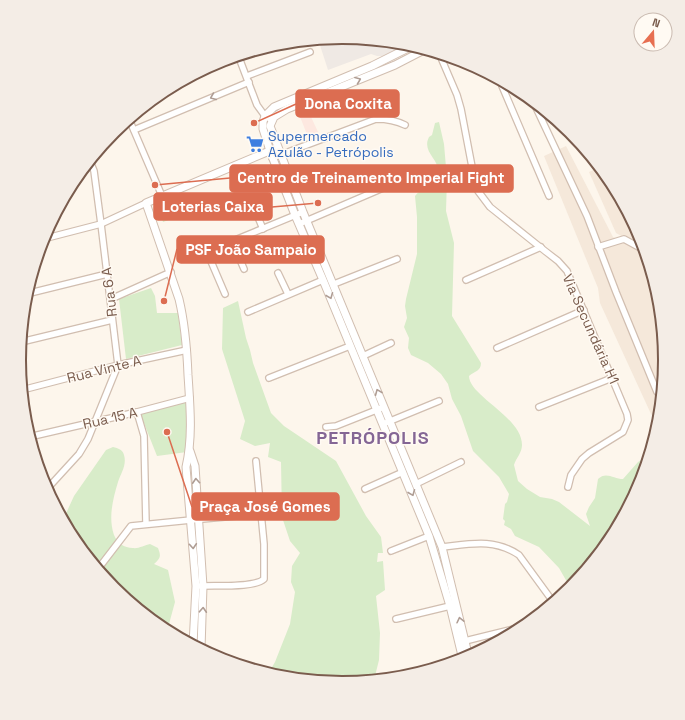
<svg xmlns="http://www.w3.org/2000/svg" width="685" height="720" font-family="'Space Grotesk',sans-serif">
	<rect width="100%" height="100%" fill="#fdf6ec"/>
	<g fill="#f5e8da">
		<path d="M566,146L613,237L646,252L660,297L666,360L659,424L651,414L600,303L598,288L544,156Z"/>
		<path d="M600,167L612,180L641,236L645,249L616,233L589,172Z"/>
	</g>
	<path fill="#fde8e0" d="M306,106L318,132L308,137L297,109Z"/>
	<path fill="#efe9e4" d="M343,37L406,43L410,44L382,56H377L371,54L328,70L318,39Z"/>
	<g fill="#d8ecc9">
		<path d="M439,122L444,144L447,179L446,211L454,243L452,316L481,363C481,371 475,371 469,376C469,396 522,417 522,445C522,453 516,458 514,465L518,481L527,489L540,497L552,499L559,502L590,526L586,514L589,507L595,498L598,479C606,471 614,479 623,479L638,462L650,454L641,484L611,540L571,589L559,568L539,547L515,536L511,529L504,525L505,521L503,519L505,504L507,502L509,494L499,477L473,451L461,416L452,399L448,384L441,374L428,363L411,355L408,348L409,338L404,327L407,318L405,306L406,299L417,254V217L415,196C421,188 432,187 435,181C447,161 420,155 429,137L432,135L435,123Z"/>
		<path d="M173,199L180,216L163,222L158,205Z"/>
		<path d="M151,288L155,296L157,313H178L182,345L126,359L119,299Z"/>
		<path d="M238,301L246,338L250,350L253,363L271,413L284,426L336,461L366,516L381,537L383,553H378L377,562L383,561L385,590L376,596L380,633L379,660L374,680L342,683L279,677L268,674L275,662L290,624L295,592L291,582L292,566L300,553L290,541L282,517L281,462L268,457L270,443L255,446L240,439L245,421L222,349L223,308Z"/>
		<path d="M187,402V452L157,456L140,413Z"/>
		<path d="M113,447C118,448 123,450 124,455C127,465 121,473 118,482C113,499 108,517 114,535C117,543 124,548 133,548C138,549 145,545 150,544L158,548C161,556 161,558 154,564L168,570L175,602L169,624L171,634L163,629L114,589L73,540L63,520L74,496L106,450Z"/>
	</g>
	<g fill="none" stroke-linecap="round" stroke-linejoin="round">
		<g stroke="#d1beb0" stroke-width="8">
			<g id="minor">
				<path d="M439,53L457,95L461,109L473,172L478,191L490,207L545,251L558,261L567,271L627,414L628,420L623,432L589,453L582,459L571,475L568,487"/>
				<path d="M238,55L257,105L265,116L272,120"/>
				<path d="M247,76L310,52"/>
				<path d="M499,79L549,196"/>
				<path d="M532,99L587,216L616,292L657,392"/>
				<path d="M129,119L162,196"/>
				<path d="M134,130L249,82"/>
				<path d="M272,158L376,119C387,119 395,120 405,125"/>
				<path d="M252,203L263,229"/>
				<path d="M299,224L404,179"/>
				<path d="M43,239L101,224L146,203"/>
				<path d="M232,241L244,269"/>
				<path d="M598,247L624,239L646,251"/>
				<path d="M207,252L225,294"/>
				<path d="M201,254L303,212"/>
				<path d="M278,273L288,294"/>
				<path d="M466,280L541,247"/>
				<path d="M334,284L397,259"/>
				<path d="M26,294L107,274"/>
				<path d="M111,299L171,272"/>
				<path d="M248,312L323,280"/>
				<path d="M21,342L112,320"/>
				<path d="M497,348L584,310"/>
				<path d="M363,356L391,343"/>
				<path d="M269,378L350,346"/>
				<path d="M22,390L118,365L187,350"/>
				<path d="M539,407L612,378"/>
				<path d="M137,412L144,436L146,524"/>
				<path d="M383,424L439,401"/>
				<path d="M326,427L336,426L384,407"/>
				<path d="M29,437L137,412L190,398"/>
				<path d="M416,484L461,462"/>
				<path d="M47,489L79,454L88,439L118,365L101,224L94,171L90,161"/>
				<path d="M365,489L403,472"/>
				<path d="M442,547C470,544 494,538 519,555L554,603"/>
				<path d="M391,551L429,536"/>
				<path d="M98,569L131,526L191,520L260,514"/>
				<path d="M200,586C214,585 255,588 264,579V544L256,461"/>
				<path d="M396,619L450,606"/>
				<path d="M465,641L525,626"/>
			</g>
		</g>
		<g stroke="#d1beb0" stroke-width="9">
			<g id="tertiary">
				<path d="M414,45L372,66L274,107L265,116L263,122V129L270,151L295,215L323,280L429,536L450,606L463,660"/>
				<path d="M426,49L395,65L287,109L274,117L270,126L303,212L442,547L469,658"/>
				<path d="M190,451L195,466L203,586L201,649"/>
				<path d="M193,645L196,586L186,467C193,437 190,406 188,375C187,350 185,324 179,299L146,203L274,149"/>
			</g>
		</g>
		<use href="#minor" stroke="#fff" stroke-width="5.5"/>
		<use href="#tertiary" stroke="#fff" stroke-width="7"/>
	</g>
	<defs><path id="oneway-chevron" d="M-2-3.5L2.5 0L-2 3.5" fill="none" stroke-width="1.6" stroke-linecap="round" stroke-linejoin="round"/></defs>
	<g stroke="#af9d94">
		<use href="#oneway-chevron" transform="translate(358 80) rotate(-22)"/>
		<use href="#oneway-chevron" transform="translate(213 97) rotate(157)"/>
		<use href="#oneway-chevron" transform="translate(330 296) rotate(68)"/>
		<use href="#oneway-chevron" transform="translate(378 392) rotate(-112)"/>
		<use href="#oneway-chevron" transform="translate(196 481) rotate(-94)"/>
		<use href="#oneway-chevron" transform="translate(412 493) rotate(68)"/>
		<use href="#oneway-chevron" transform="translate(193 546) rotate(86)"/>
		<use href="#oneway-chevron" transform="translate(203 610) rotate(-87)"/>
		<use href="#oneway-chevron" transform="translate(460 620) rotate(-103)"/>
	</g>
	<defs>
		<g id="supermarket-bare" transform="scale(1.38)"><path d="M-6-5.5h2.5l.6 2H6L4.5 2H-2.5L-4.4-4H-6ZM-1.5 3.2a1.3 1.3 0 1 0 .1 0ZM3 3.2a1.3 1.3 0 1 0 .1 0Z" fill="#3f7fe0" stroke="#fffaf3" stroke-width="2.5" paint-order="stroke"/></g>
	</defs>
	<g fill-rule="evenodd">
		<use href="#supermarket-bare" x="255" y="144"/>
	</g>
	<g text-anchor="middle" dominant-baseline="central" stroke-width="3" stroke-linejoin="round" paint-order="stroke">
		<g font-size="14" fill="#366cbe" stroke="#fffaf3" text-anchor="start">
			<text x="268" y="136">Supermercado<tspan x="268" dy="16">Azulão - Petrópolis</tspan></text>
		</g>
		<g font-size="14" fill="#7a5c4d" stroke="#fffaf3">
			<text transform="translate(109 292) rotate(-97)">Rua 6 A</text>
			<text transform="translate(591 329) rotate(66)">Via Secundária H1</text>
			<text transform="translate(104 369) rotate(-14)">Rua Vinte A</text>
			<text transform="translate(110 418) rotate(-13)">Rua 15 A</text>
		</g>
		<g font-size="18" font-weight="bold" letter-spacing="1" fill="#846695" stroke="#fffaf3">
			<text x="373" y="437">PETRÓPOLIS</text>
		</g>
	</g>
	<path d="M0 0H685V720H0ZM26 360a316 316 0 1 1 632 0a316 316 0 1 1-632 0Z" fill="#f4ede6" fill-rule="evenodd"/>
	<path fill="none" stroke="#7a5c4d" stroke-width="2" d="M26 360a316 316 0 1 1 632 0a316 316 0 1 1-632 0Z"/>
	<path fill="none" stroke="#dc6d51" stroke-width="1.5" d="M254 123L296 104M155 185L230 178M318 203L272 207M164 301L177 249M167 432L192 507"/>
	<g fill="#dc6d51" stroke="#fffaf3" stroke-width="1.5">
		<circle cx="254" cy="123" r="4"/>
		<circle cx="155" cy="185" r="4"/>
		<circle cx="318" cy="203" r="4"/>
		<circle cx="164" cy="301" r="4"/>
		<circle cx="167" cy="432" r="4"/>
	</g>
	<g fill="#dc6d51" stroke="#dc6d51" stroke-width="1.5">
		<rect x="296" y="90" width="103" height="27" rx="4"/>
		<rect x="230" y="165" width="283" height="27" rx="4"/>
		<rect x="154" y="193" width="118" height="27" rx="4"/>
		<rect x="177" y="236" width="147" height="27" rx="4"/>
		<rect x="192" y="493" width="147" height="27" rx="4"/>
	</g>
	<g font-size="15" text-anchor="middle" font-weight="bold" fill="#fff">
		<text x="348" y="109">Dona Coxita</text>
		<text x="371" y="183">Centro de Treinamento Imperial Fight</text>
		<text x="213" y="212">Loterias Caixa</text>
		<text x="251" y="255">PSF João Sampaio</text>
		<text x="265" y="512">Praça José Gomes</text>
	</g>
	<g transform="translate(653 32) rotate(19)"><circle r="19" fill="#fffaf3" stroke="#cabbb1"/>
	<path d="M0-3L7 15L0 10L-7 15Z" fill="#e76f51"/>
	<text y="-6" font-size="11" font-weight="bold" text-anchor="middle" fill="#7a5c4d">N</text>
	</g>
</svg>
